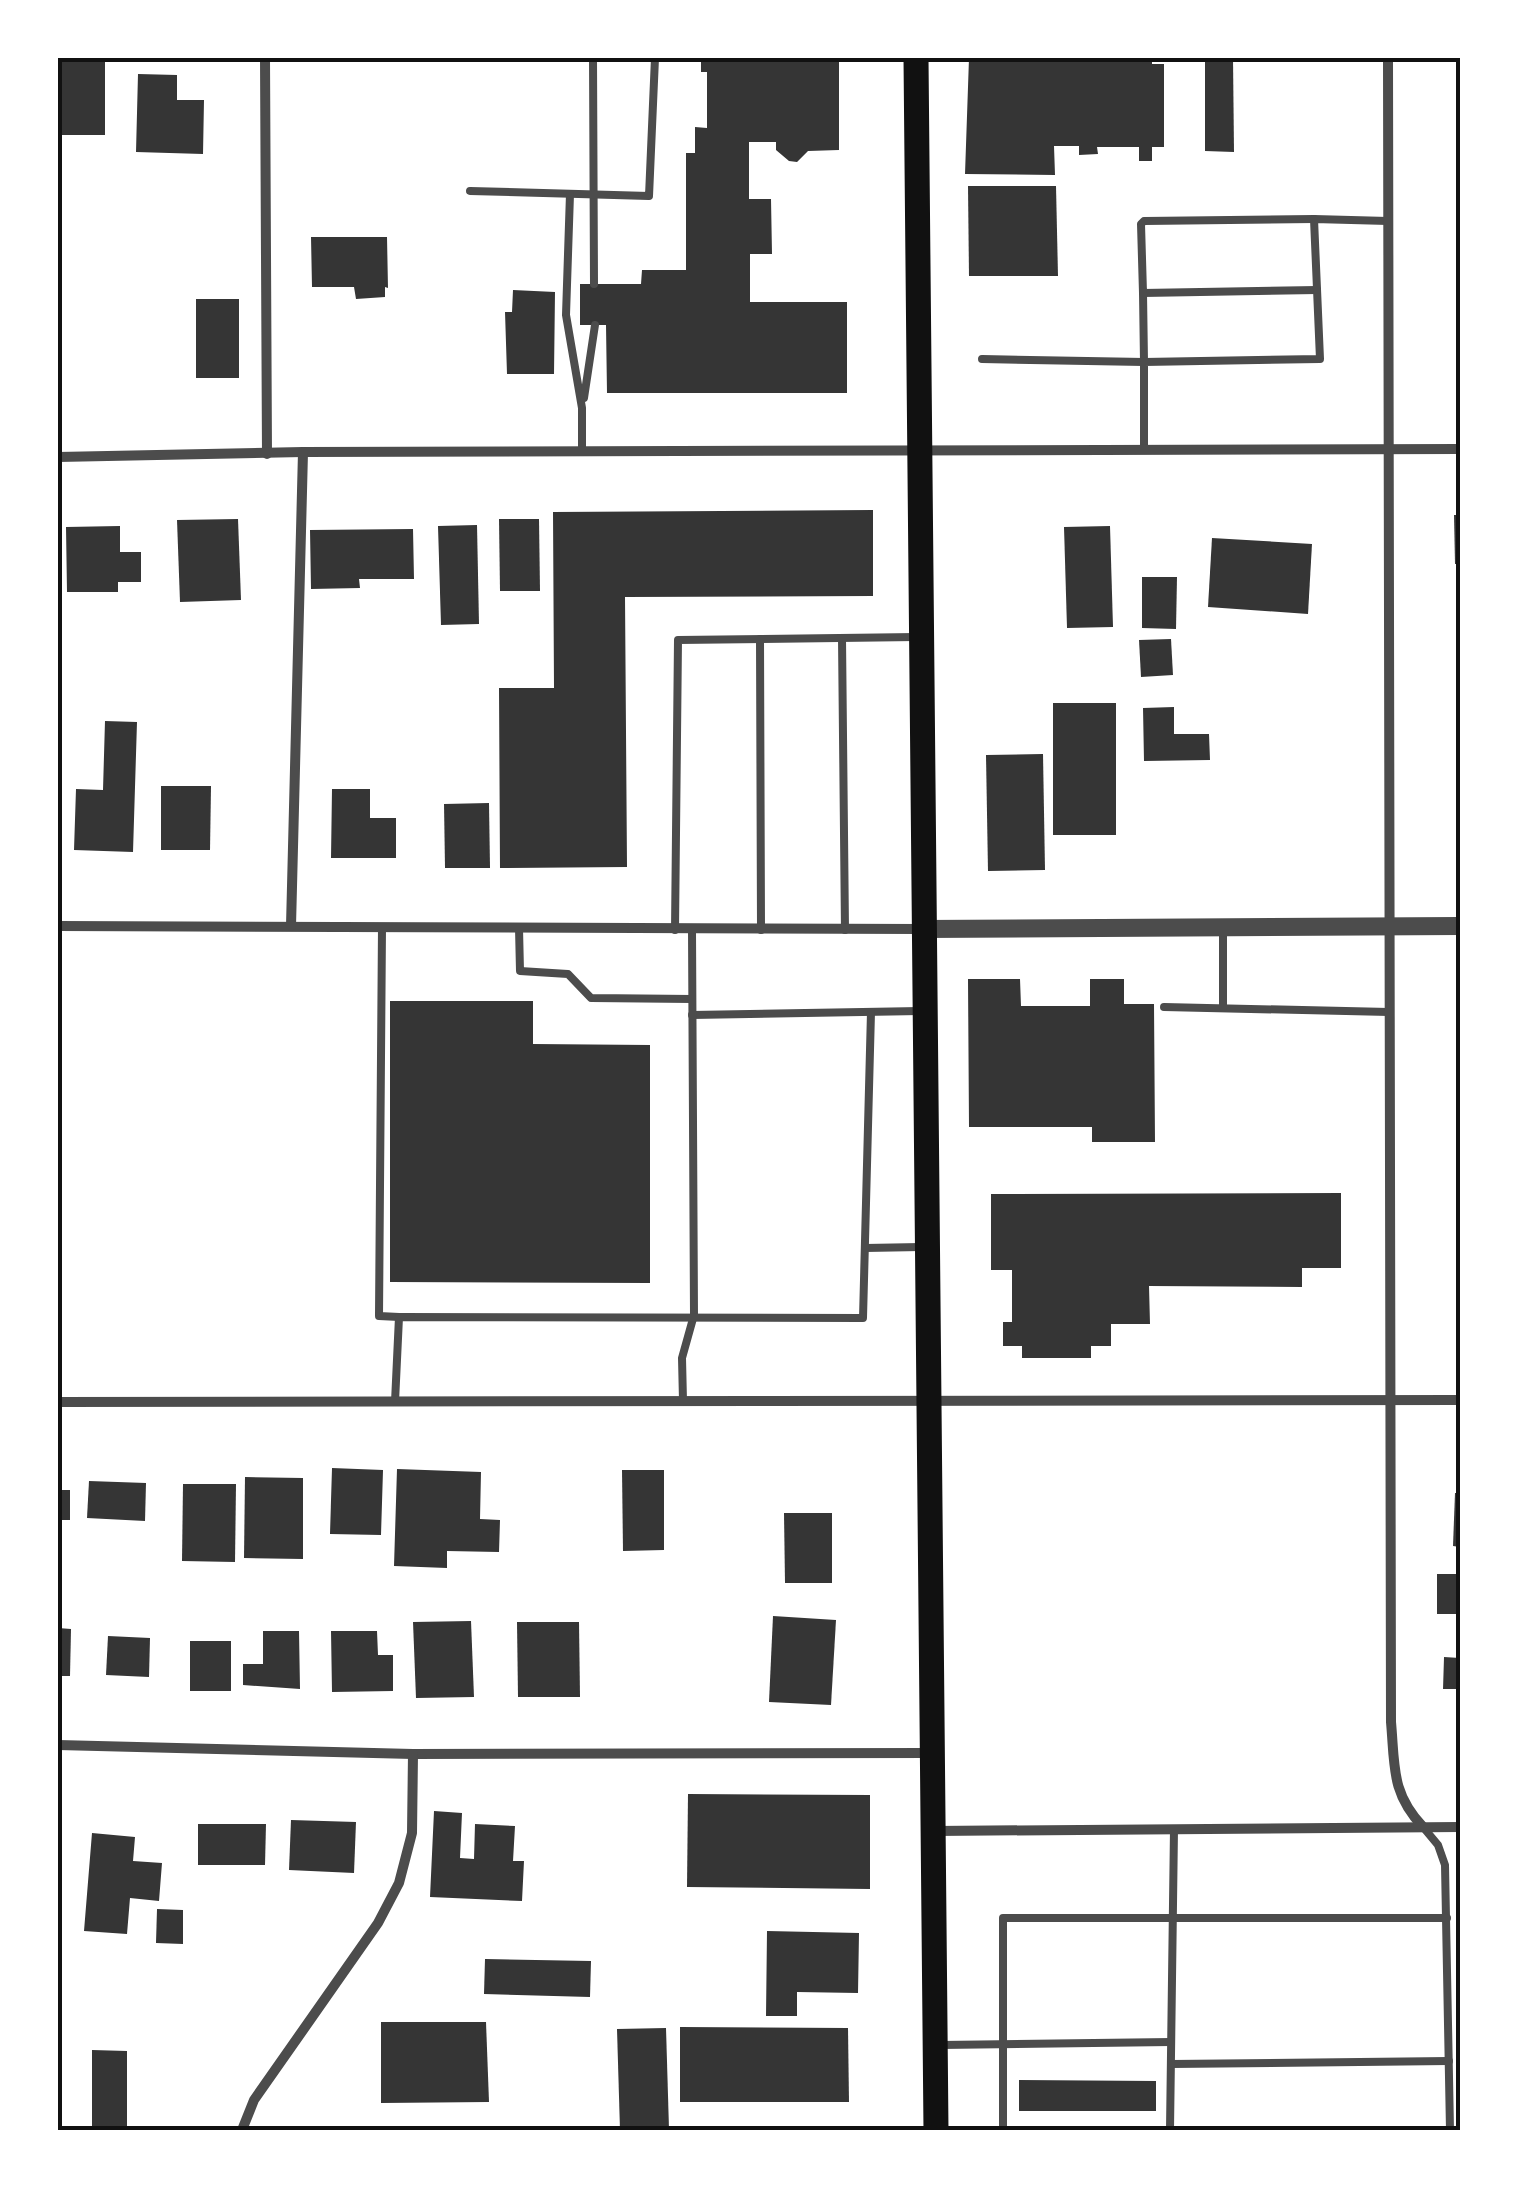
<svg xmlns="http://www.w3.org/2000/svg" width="1518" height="2188" font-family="Jost,sans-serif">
	<rect width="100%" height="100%" fill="#fff"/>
	<g fill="#353535">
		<rect x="58" y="58" width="47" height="77"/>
		<path d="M701,58H839V150L808,151L797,162L789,161L776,150V142H749V199H771L772,254H750V302H847V393H607L606,325H580V284H641L642,270H686V153H695V127L707,128V72H701Z"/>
		<path d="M969,58H1055V61H1078V58H1098V61L1139,62V58H1152V64H1164V147H1152V161H1139V147H1097L1098,154L1079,155V146H1054L1055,175L965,174Z"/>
		<path d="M1205,58H1233L1234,152L1205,151Z"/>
		<path d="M138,74L177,75V100H204L203,154L136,152Z"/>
		<path d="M968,186H1056L1058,276H969Z"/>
		<path d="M311,237H387L388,288L385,287V297L356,299L354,287H312Z"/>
		<path d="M513,290L555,292L554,374H507L505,312H512Z"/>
		<rect x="196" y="299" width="43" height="79"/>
		<path d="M873,510V596L625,597L627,867L500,868L499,688H554L553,512Z"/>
		<path d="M1454,515H1460V564H1455Z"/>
		<path d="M238,519L241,600L180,602L177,520Z"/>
		<path d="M499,519H539L540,591H500Z"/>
		<path d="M477,525L479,624L441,625L438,526Z"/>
		<path d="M120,526V552H141V582H118V592H67L66,527Z"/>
		<path d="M1110,526L1113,627L1067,628L1064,527Z"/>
		<path d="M413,529L414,579H359L360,588L311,589L310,530Z"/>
		<path d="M1212,538L1312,544L1308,614L1208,607Z"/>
		<path d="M1142,577H1177L1176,629L1142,628Z"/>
		<path d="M1171,639L1173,675L1141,677L1139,640Z"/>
		<rect x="1053" y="703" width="63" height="132"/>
		<path d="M1174,707V734H1209L1210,760L1144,761L1143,708Z"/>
		<path d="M105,721L137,722L133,852L74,850L76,789L103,790Z"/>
		<path d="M1043,754L1045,870L988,871L986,755Z"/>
		<path d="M161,786H211L210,850H161Z"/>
		<path d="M332,789H370V818H396V858H331Z"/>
		<path d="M489,803L490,868H445L444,804Z"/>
		<path d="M968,979H1020L1021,1006H1090V979H1124V1004H1154L1155,1142H1092V1127H969Z"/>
		<path d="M390,1001H533V1044L650,1045V1283L390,1282Z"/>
		<path d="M1341,1193V1268H1302V1287L1149,1286L1150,1324H1111V1346H1091V1358H1022V1346H1003V1322H1012V1270H991V1194Z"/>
		<rect x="1456" y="1282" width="4" height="61"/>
		<path d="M332,1468L383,1470L381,1535L330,1534Z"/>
		<path d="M397,1469L481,1472L480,1519L500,1520L499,1552L447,1551V1568L394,1566Z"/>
		<path d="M622,1470H664V1550L623,1551Z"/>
		<path d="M245,1477L303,1478V1559L244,1558Z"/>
		<path d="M89,1481L146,1483L145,1521L87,1518Z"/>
		<path d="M183,1484H236L235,1562L182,1561Z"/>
		<rect x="58" y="1490" width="12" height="30"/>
		<path d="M1455,1493H1460V1547L1453,1546Z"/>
		<path d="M784,1513H832V1583H785Z"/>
		<rect x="1437" y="1574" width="23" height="40"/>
		<path d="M773,1616L836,1620L831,1705L769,1702Z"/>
		<path d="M471,1621L474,1697L416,1698L413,1622Z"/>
		<path d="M517,1622H579L580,1697H518Z"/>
		<path d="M58,1628L71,1629L70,1676H58Z"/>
		<path d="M263,1631H299L300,1689L243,1685V1664H263Z"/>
		<path d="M331,1631H377L378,1655H393V1691L332,1692Z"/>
		<path d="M108,1636L150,1638L149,1677L106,1675Z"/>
		<rect x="190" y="1641" width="41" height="50"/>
		<path d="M1444,1657L1460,1658V1689H1443Z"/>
		<path d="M688,1794L870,1795V1889L687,1887Z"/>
		<path d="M434,1811L462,1813L460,1858L474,1859L475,1824L515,1826L513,1861H524L522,1901L430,1897Z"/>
		<path d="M291,1820L356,1822L354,1873L289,1870Z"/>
		<path d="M198,1824H266L265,1865H198Z"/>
		<path d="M92,1833L135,1837L133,1861L162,1863L159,1901L130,1898L127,1934L84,1931Z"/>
		<path d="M157,1909L183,1910V1944L156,1943Z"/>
		<path d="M767,1931L859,1933L858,1993L797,1992V2016H766Z"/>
		<path d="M485,1959L591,1961L590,1997L484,1994Z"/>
		<path d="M381,2022H486L489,2102L381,2103Z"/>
		<path d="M680,2027L848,2028L849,2102H680Z"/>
		<path d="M666,2028L669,2129L620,2130L617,2029Z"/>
		<path d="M92,2050L127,2051V2130H92Z"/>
		<path d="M1019,2080L1156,2081V2111H1019Z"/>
	</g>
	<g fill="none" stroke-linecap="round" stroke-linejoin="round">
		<g stroke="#4c4c4c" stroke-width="8">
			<path d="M593,58L594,284"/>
			<path d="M470,191L649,196L655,58"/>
			<path d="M570,194L566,315L582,408V450"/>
			<path d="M1314,219L1144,221L1141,224L1143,293L1317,290"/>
			<path d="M982,359L1144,362L1143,293"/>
			<path d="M584,398L595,325"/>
			<path d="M1144,449V362L1320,359L1314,219L1388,221"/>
			<path d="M842,638L845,930"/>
			<path d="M760,639L761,930"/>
			<path d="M382,927L379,1316L399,1317"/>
			<path d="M519,928L520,971L568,974L591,998L692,999"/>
			<path d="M675,930L678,640L916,637"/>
			<path d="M1164,1007L1389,1012"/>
			<path d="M1223,1008V927"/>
			<path d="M692,1015L920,1011"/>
			<path d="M865,1248L921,1247"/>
			<path d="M683,1401L682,1358L694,1315L692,930"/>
			<path d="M395,1402L399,1317L863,1318L871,1012"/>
			<path d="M1423,1827L1438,1845L1445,1865L1450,2130"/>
			<path d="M941,2045L1171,2042"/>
			<path d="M1171,2064L1449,2061"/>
			<path d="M1003,2130V1918H1447"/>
			<path d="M1170,2130L1174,1829"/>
		</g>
		<g stroke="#4c4c4c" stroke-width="10">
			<path d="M265,58L267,454"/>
			<path d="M1388,58L1391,1722C1395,1767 1391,1793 1423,1827"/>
			<path d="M58,457L303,452L1460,449"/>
			<path d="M58,926L921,929"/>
			<path d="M291,926L303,452"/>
			<path d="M58,1402L1460,1400"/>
			<path d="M58,1745L413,1754L931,1753"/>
			<path d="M935,1831L1460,1827"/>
			<path d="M242,2130L254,2100L378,1923L399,1883L412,1833L413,1754"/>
		</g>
		<path stroke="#4c4c4c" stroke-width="18" d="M923,929L1460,926"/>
		<path stroke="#111" stroke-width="25" d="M916,58L936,2130"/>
	</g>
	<rect width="1518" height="2188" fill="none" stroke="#ffffff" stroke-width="120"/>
	<rect x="60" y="60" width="1398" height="2068" fill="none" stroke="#111" stroke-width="4"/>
</svg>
